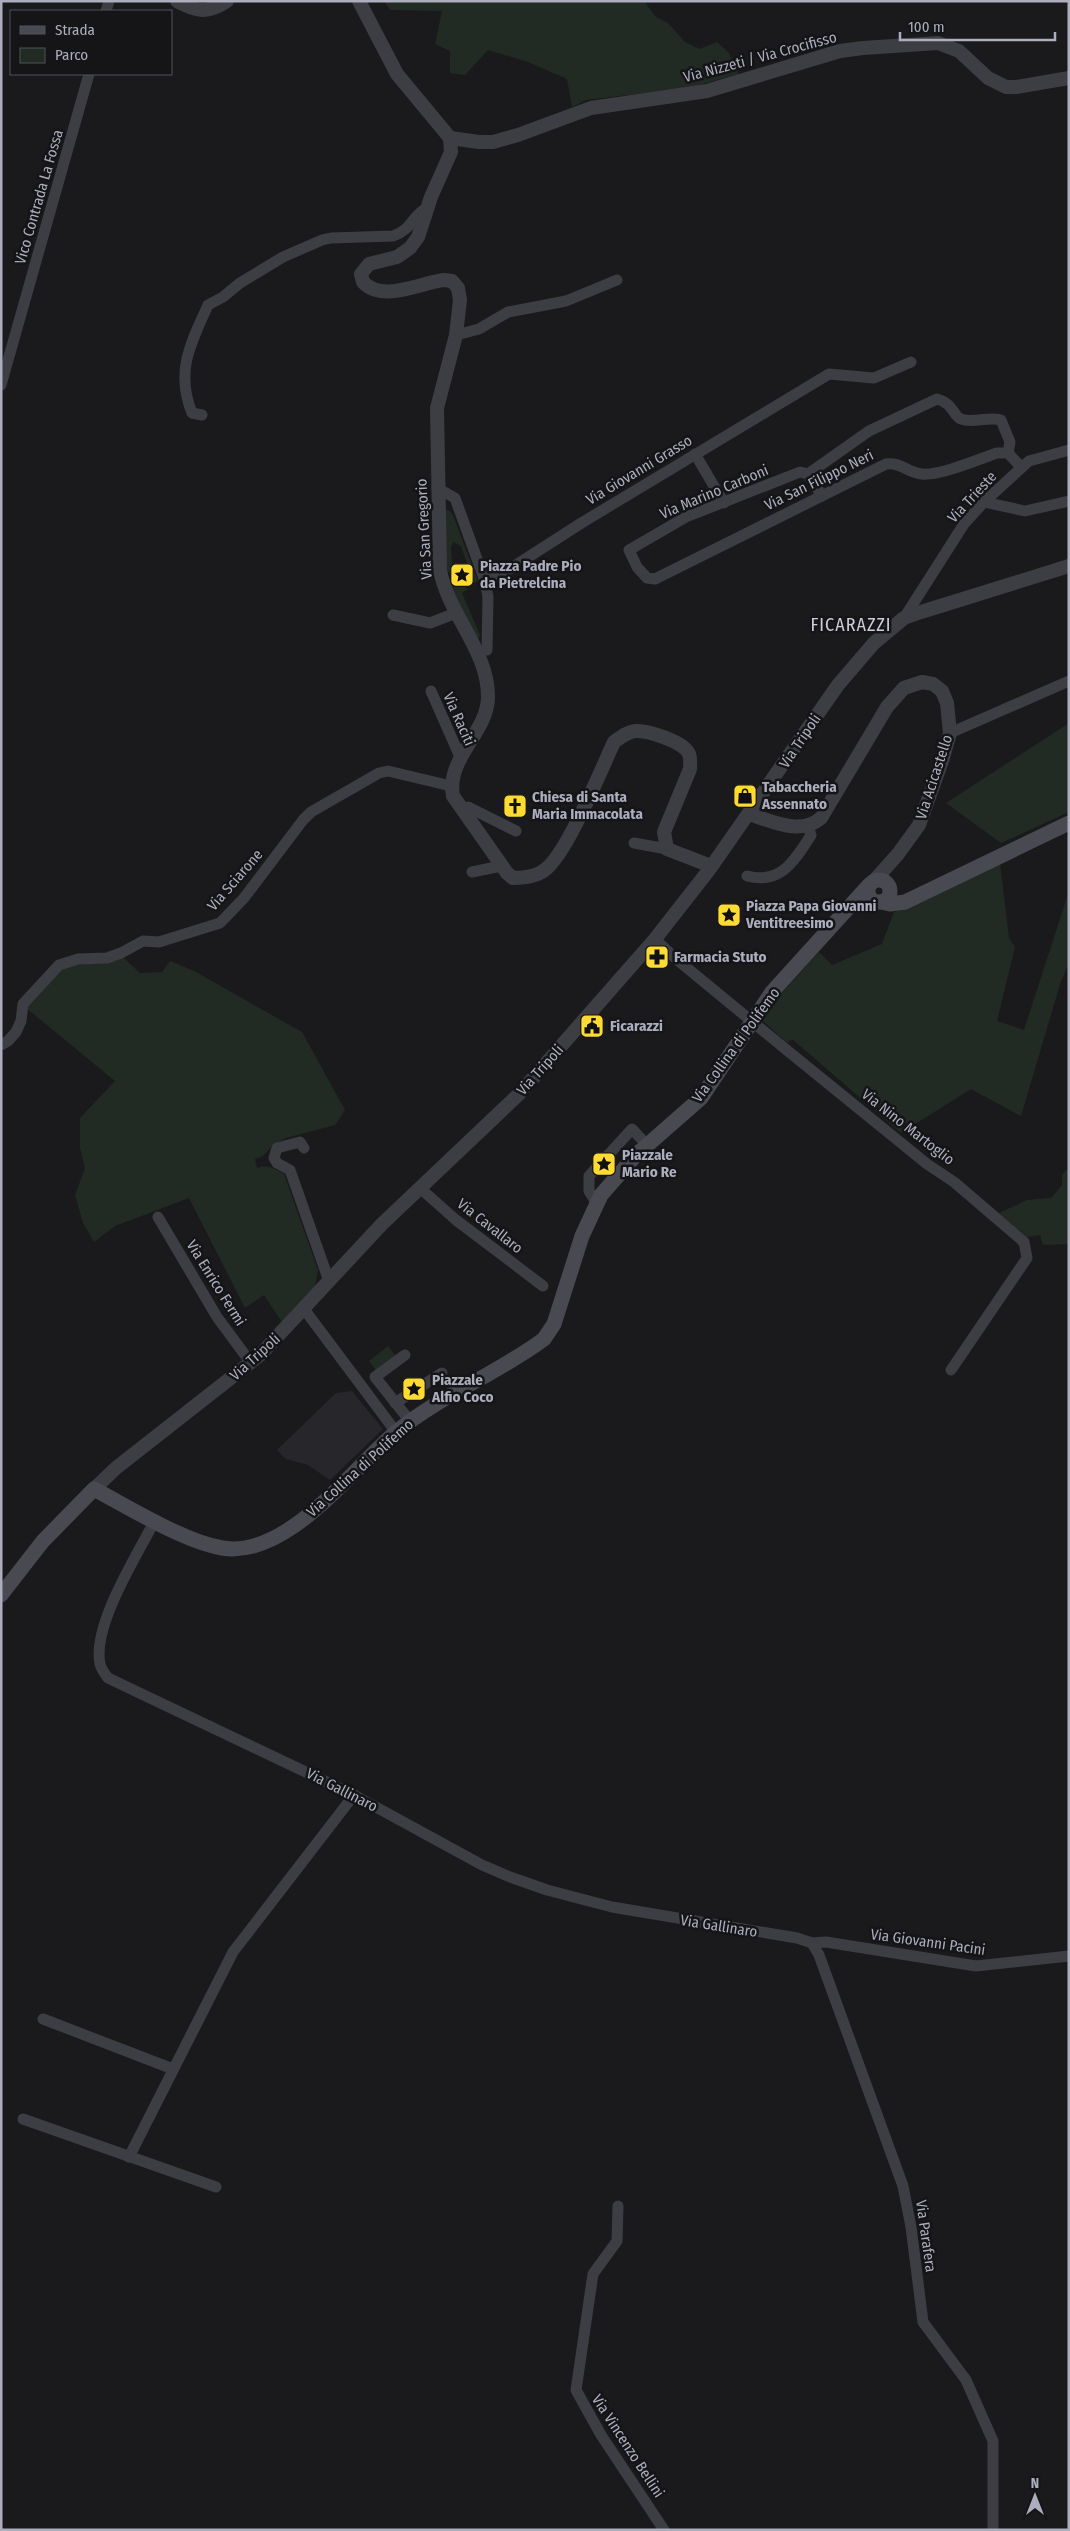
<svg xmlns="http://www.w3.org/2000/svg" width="1070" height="2531" font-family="'Fira Sans Condensed',sans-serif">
	<rect width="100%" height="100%" fill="#1a1a1d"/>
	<path fill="#27262a" d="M352,1391L383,1429L330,1480L308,1465L286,1459L277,1450L336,1393Z"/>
	<g fill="#212b24">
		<path d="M384,1H644L656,17L668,23L685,42L699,49L717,42L729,53L739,74L688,88L586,100L572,107L567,79L528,62L488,50L465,75L450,73V51L435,44L442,11L390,10Z"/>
		<path d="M445,509L451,512L454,518L478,581L474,583L471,582L472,578L461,546L453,542L451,548L453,574L446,571Z"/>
		<path d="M455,581L468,589L462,593L480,635L477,643L450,590Z"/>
		<path d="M1069,723V812L1001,843L946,803Z"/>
		<path d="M1000,863L1009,938L1015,947L997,1021L1024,1030L1069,891V963L1061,981L1021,1116L971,1089L901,1133L792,1039L787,1043L762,1020L780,995L819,952L832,965L882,944L894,912Z"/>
		<path d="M124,958L140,973L162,972L170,961L194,971L302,1032L345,1110L335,1125L286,1138L274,1144L263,1156L255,1159L257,1168C268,1164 275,1169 284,1174L318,1270L315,1286L282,1322L264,1295L245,1308L189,1198L115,1226L94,1242L83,1223L75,1195L85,1168L80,1148V1118L115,1081L25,1007L66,965L105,963Z"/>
		<path d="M1069,1167V1244L1043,1245L1040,1235L1027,1237L999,1213L1027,1200L1051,1198L1062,1185V1175Z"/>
		<path d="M388,1346L400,1362L381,1377L369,1361Z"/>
	</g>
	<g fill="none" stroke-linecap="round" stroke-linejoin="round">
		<g stroke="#3d3d44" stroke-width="11">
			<path d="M106,11L109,1"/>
			<path d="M456,335L479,329L508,312L566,301L617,280"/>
			<path d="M1,385L89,74"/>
			<path d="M202,415L192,413C175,371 191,343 208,305L223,297L240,283L283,257L322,240L331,238L393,236C413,229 412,215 427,208"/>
			<path d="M695,454L724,503"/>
			<path d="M808,474L869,431L937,399C953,403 954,417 961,419C973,424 988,416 1001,420L1010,442L1008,453"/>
			<path d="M437,488L455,498L485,581L502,574L583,522L829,374L874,378L911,362"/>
			<path d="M822,496L808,474L800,472L686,517L629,550L637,567L647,578L655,579L886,464C901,462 908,473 922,474C940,476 979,459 997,453H1008L1021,467"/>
			<path d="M984,502L1025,511L1069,501"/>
			<path d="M485,581L488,597L487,650"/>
			<path d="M393,615L430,623L456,613"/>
			<path d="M904,618L964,524L984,502L1029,461L1069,450"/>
			<path d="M431,691L461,759"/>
			<path d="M950,733L1069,681"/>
			<path d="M462,810L468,807L516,831"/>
			<path d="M634,843L667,849"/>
			<path d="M472,872L501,866"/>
			<path d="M747,876C781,885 795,860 811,835L808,826"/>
			<path d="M655,939L675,958L783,1047L927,1164L954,1182L1024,1242L1027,1258L951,1370"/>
			<path d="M1,1045L8,1041L16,1032L21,1021L23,1004L59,965L78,959L107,958L121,953L143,941L159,942L220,923L244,898L303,820L311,812L379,773L388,771L451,786"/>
			<path d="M304,1148L300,1142L277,1148L274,1158L277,1163L290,1170L329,1281"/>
			<path d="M420,1188L456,1220L543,1286"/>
			<path d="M596,1202L589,1191V1176L632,1129L647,1145"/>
			<path d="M158,1217L217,1317L251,1363"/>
			<path d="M304,1309L396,1432"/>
			<path d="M405,1355L375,1377L410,1421"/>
			<path d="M395,1403L442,1373"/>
			<path d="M155,1520C137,1556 92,1625 100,1664C101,1669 105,1674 108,1678L354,1795L482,1865L510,1877L547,1890L612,1907L797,1938L812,1943L826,1942L976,1966L1069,1956"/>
			<path d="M812,1943L819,1955L903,2186L911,2227L923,2322L966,2380L993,2441V2530"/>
			<path d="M43,2019L173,2069"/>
			<path d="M23,2119L216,2187"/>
			<path d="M129,2157L233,1952L354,1795"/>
			<path d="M618,2206L617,2241L593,2274L576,2390L601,2435L664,2530"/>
		</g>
		<g stroke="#3d3d44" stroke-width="14">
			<path d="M177,1C197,12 208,14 227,1"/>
			<path d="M359,1L397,74L450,138"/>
			<path d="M450,138L451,152L431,197L418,237L410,248L397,257L369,264L361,274L363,282C382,303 419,283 444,280L452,281L458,288L460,300L456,335L437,408L440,570C448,614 489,651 488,698C487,733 446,758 453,796L507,873L513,878C525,878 538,876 546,869C568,851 601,770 614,742C621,737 627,732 635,731C648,730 684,742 689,754C691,759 690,764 690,769L664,832L667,849L711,866"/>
			<path d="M450,138L479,142H493L518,135L591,108L707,91L840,51L863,48L938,43L959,51L988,78L1006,87H1016L1069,78"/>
			<path d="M749,814C772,821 800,836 821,818L887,707L904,688L922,682L933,684L942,691L947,703L950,733L942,761L919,825L898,854L874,881"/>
			<path d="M94,1489L116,1468L260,1355L382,1224L519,1094L655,939L709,870L838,685L874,643L904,618L921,612L1069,566"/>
		</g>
		<g stroke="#494952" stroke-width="15">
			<circle cx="879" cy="891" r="11"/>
			<path d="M881,902L890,904L905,902L1069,823"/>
			<path d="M1,1595L43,1541L94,1489C130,1508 183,1541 222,1548C287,1559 351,1470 396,1432C441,1395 497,1374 544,1339L554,1324L582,1236L601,1195L636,1155L701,1098L772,992L869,885"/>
		</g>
	</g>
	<defs>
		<g id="sight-square" transform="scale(1.25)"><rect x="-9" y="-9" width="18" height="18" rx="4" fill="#fddb32" stroke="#151518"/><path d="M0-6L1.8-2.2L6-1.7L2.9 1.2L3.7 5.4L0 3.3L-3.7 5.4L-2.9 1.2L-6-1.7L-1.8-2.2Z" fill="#111"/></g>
		<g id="shop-square" transform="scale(1.25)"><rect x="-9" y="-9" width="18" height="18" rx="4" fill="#fddb32" stroke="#151518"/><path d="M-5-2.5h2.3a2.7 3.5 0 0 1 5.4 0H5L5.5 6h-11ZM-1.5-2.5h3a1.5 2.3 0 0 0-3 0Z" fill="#111"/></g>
		<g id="church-square" transform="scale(1.25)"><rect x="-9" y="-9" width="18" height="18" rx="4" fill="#fddb32" stroke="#151518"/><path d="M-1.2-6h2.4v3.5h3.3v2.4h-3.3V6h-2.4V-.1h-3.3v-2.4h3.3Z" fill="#111"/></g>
		<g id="pharmacy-square" transform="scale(1.25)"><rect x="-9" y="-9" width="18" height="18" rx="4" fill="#fddb32" stroke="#151518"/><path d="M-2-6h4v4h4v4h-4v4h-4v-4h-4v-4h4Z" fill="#111"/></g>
		<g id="civic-square" transform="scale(1.25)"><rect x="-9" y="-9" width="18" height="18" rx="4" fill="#fddb32" stroke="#151518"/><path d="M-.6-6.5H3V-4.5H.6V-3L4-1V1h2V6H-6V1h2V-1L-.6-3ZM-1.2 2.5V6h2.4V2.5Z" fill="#111"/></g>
	</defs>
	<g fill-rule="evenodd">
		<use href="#sight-square" x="462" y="575"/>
		<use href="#shop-square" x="745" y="796"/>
		<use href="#church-square" x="515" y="806"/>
		<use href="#sight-square" x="729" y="915"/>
		<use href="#pharmacy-square" x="657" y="957"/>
		<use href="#civic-square" x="592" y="1026"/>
		<use href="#sight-square" x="604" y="1164"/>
		<use href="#sight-square" x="414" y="1389"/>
	</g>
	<g text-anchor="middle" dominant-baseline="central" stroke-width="5" stroke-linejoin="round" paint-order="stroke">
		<g font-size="15" fill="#acaebd" stroke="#151518">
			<text transform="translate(760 57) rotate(-15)">Via Nizzeti / Via Crocifisso</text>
			<text transform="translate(39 197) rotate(-74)">Vico Contrada La Fossa</text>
			<text transform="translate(639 470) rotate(-31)">Via Giovanni Grasso</text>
			<text transform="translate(819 480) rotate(-26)">Via San Filippo Neri</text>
			<text transform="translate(714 492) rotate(-23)">Via Marino Carboni</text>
			<text transform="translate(972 497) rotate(-47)">Via Trieste</text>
			<text transform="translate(424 529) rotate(-93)">Via San Gregorio</text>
			<text transform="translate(459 719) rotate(66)">Via Raciti</text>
			<text transform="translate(800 741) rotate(-56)">Via Tripoli</text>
			<text transform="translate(934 777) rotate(-72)">Via Acicastello</text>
			<text transform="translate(235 880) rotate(-49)">Via Sciarone</text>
			<text transform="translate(736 1045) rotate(-54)">Via Collina di Polifemo</text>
			<text transform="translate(540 1070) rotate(-48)">Via Tripoli</text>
			<text transform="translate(908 1127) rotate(38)">Via Nino Martoglio</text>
			<text transform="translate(490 1226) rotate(38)">Via Cavallaro</text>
			<text transform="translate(216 1283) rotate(58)">Via Enrico Fermi</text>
			<text transform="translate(255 1357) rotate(-42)">Via Tripoli</text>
			<text transform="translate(360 1468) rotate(-42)">Via Collina di Polifemo</text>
			<text transform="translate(342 1790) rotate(27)">Via Gallinaro</text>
			<text transform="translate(719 1926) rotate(9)">Via Gallinaro</text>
			<text transform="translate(928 1942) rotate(8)">Via Giovanni Pacini</text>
			<text transform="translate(926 2236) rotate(82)">Via Parafera</text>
			<text transform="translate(628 2446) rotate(57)">Via Vincenzo Bellini</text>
		</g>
		<g font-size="15" font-weight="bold" fill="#acaebd" stroke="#151518" text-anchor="start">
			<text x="480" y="566">Piazza Padre Pio<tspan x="480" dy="17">da Pietrelcina</tspan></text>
			<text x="762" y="787">Tabaccheria<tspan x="762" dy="17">Assennato</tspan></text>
			<text x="532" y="797">Chiesa di Santa<tspan x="532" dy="17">Maria Immacolata</tspan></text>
			<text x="746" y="906">Piazza Papa Giovanni<tspan x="746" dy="17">Ventitreesimo</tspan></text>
			<text x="674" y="957">Farmacia Stuto</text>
			<text x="610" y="1026">Ficarazzi</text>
			<text x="622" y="1155">Piazzale<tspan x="622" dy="17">Mario Re</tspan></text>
			<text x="432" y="1380">Piazzale<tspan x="432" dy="17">Alfio Coco</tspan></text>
		</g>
		<g font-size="18" letter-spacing="1" fill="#cdced8" stroke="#151518">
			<text x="851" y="625">FICARAZZI</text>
		</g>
	</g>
	<rect width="1070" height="2531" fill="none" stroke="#acaebd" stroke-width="5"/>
	<rect x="10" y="10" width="162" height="65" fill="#151518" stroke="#51525a"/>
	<rect x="20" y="26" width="25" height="8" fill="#494952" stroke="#51525a"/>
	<text x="55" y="35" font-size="15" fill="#acaebd">Strada</text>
	<rect x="20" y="48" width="25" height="15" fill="#212b24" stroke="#51525a"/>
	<text x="55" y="60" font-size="15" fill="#acaebd">Parco</text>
	<g transform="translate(1035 2496)" stroke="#151518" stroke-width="4" paint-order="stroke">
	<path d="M0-4L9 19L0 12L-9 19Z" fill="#acaebd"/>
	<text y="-8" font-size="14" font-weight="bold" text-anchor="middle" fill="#acaebd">N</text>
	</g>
	<path d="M900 32v8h155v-8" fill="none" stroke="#acaebd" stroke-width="2.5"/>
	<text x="908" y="32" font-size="15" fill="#acaebd" stroke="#151518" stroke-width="4" paint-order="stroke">100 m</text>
</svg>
